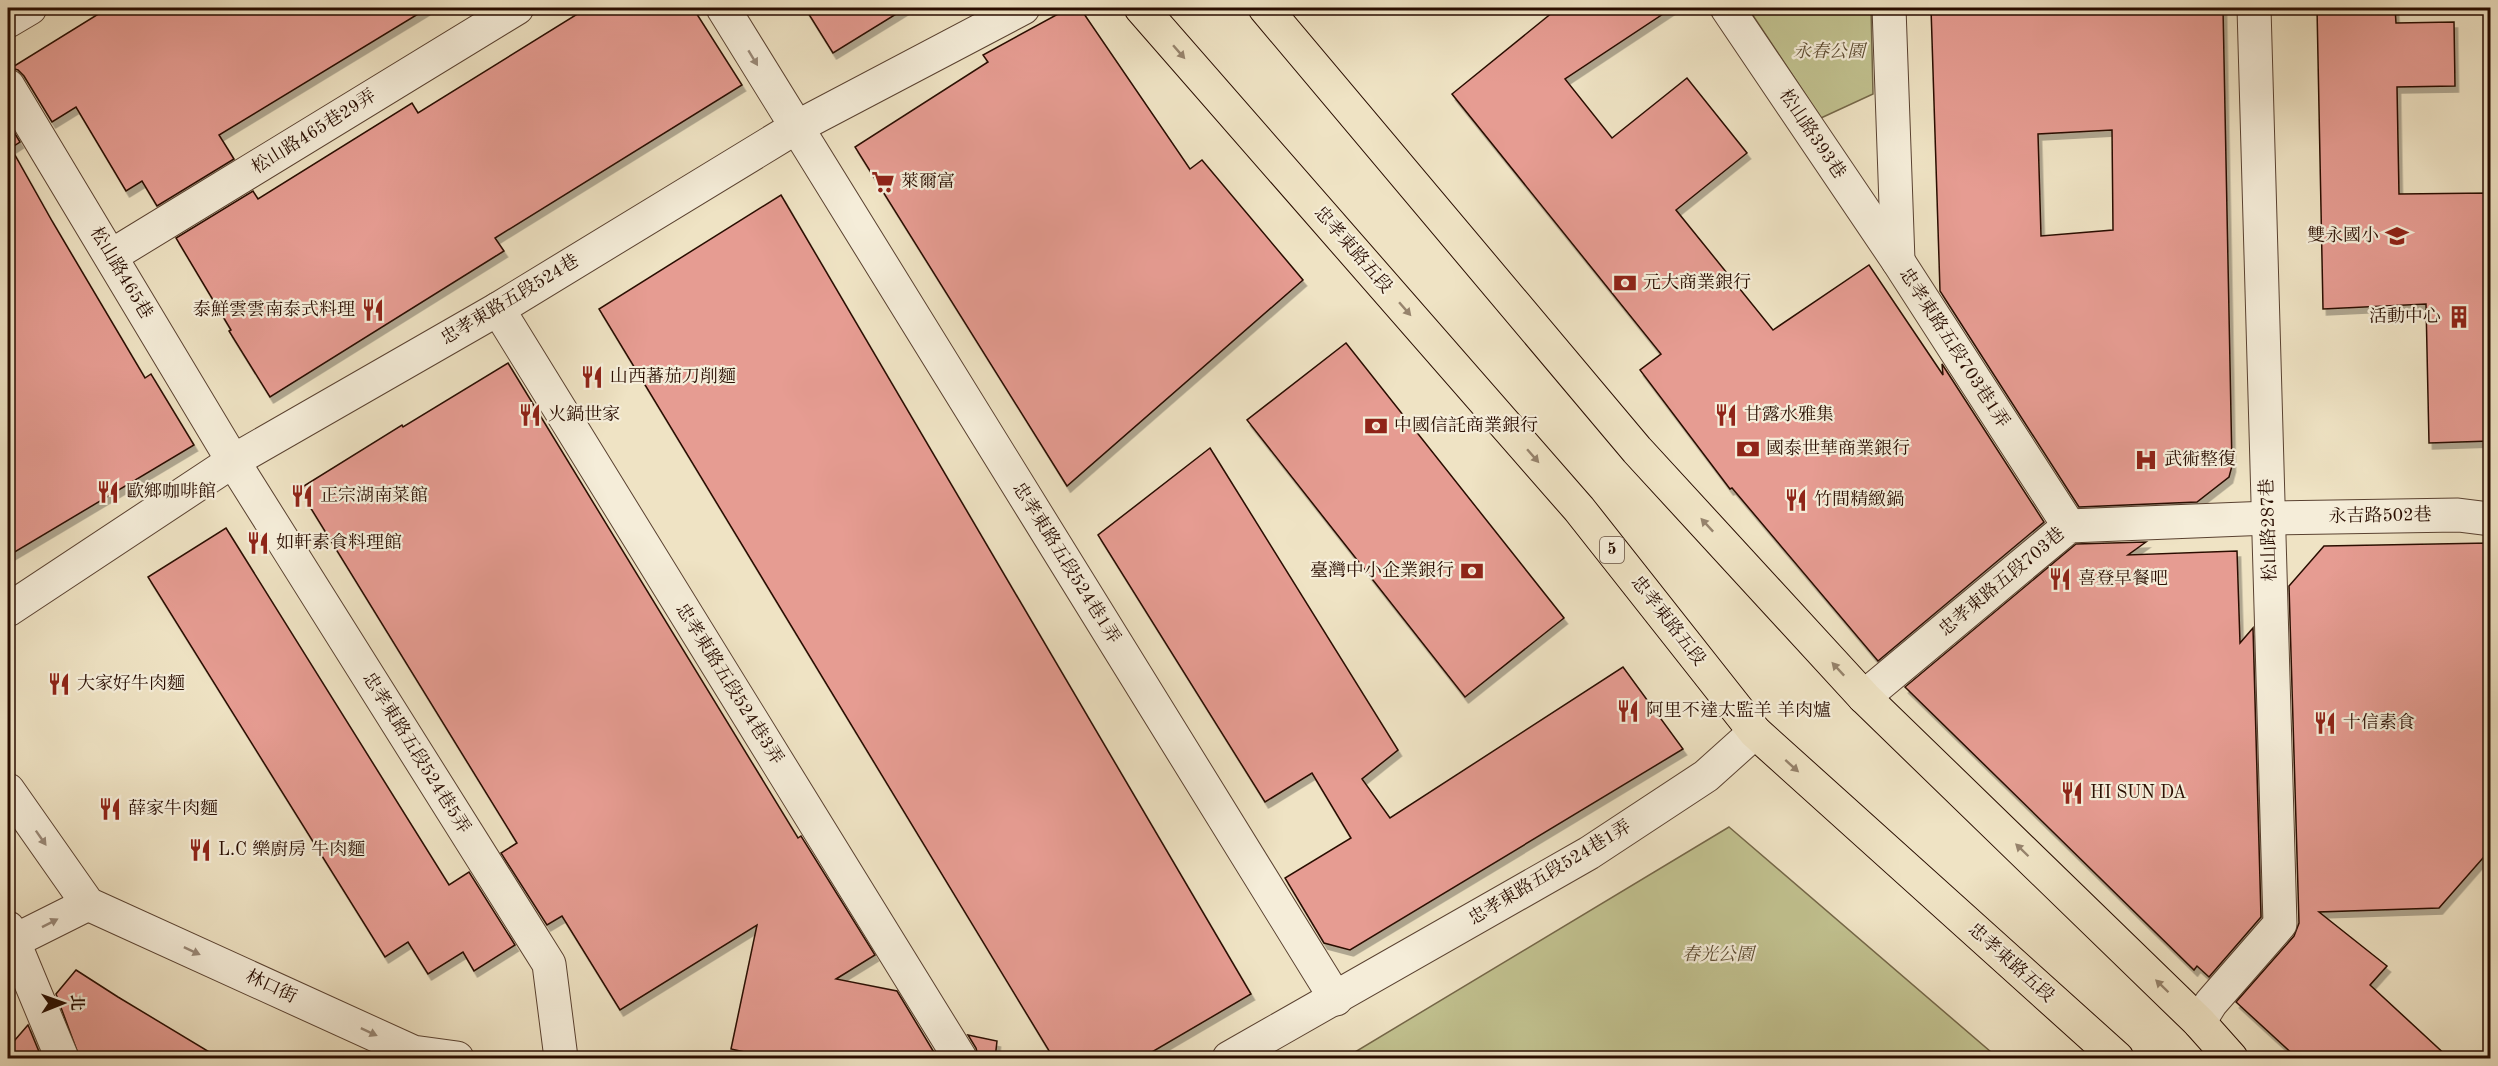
<svg xmlns="http://www.w3.org/2000/svg" width="2498" height="1066" font-family="'Old Standard TT','Noto Serif TC',serif">
	<defs>
		<filter id="shadow"><feDropShadow dx="3.5" dy="6" stdDeviation="0" flood-color="#0004"/></filter>
	</defs>
	<rect width="100%" height="100%" fill="#efe3c4"/>
	<filter id="stains"><feTurbulence type="fractalNoise" baseFrequency=".00333" numOctaves="4"/><feColorMatrix values="0 0 0 0 .2 0 0 0 0 .09 0 0 0 0 .02 0 0 0 .5 -.17"/></filter>
	<radialGradient id="worn" r=".72"><stop offset=".6" stop-color="#630" stop-opacity="0"/><stop offset="1" stop-color="#630" stop-opacity=".3"/></radialGradient>
	<g fill="#c1c18f" stroke="#756748" stroke-width="1.5">
		<path d="M1748,8H1871L1873,94L1821,118Z"/>
		<path d="M1729,827L1998,1058H1345Z"/>
	</g>
	<g fill="#e69c92" stroke="#290d00" stroke-width="1.5" fill-rule="evenodd" filter="url(#shadow)">
		<path d="M108,8H428L219,135L234,159L157,206L142,181L126,191L76,107L52,122L24,76L18,70L11,68Z"/>
		<path d="M587,8H693L742,85L495,238L504,251L270,397L229,331L231,330L176,238L253,191L258,199L412,103L418,113Z"/>
		<path d="M805,8H906L833,53Z"/>
		<path d="M1069,8H1080L1190,169L1202,160L1303,280L1067,486L855,147L988,62L983,55Z"/>
		<path d="M1558,8H1672L1565,79L1612,138L1687,78L1747,153L1676,210L1773,330L1869,265L1943,375L1942,364L2044,522L1878,661L1732,488L1730,489L1640,370L1661,354L1452,94Z"/>
		<path d="M1931,8H2223L2232,466L2229,477L2197,502L2079,507L1940,291ZM2112,130L2113,230L2041,236L2038,134Z"/>
		<path d="M2317,8H2395L2396,23L2454,22L2455,86L2397,87L2399,194L2490,193V441L2429,443L2426,304L2323,309Z"/>
		<path d="M8,122L20,142L11,148L52,221L145,378L151,374L194,445L8,556Z"/>
		<path d="M781,195L1251,994L1140,1059H1054L599,309Z"/>
		<path d="M1346,343L1564,618L1465,697L1247,420Z"/>
		<path d="M508,363L798,838L801,836L875,955L836,979L897,991L938,1059H777L731,1049L757,925L620,1010L562,916L547,925L501,853L517,843L299,489L402,425L403,427Z"/>
		<path d="M1210,448L1398,750L1362,779L1390,818L1623,667L1683,749L1350,950L1324,943L1285,878L1351,838L1312,773L1265,802L1098,535Z"/>
		<path d="M226,528L449,885L469,872L515,945L474,971L463,952L428,974L408,942L385,957L148,577Z"/>
		<path d="M2146,542L2128,555L2237,551L2240,643L2253,628L2261,917L2209,977L2197,966L2194,970L1905,687L2076,544Z"/>
		<path d="M2490,543V850L2439,908L2319,912L2387,966L2370,985L2450,1059H2298L2236,1002L2294,936L2299,923L2289,586L2324,546Z"/>
		<path d="M76,970L118,997L221,1059H80L56,994Z"/>
		<path d="M28,1025L42,1059H8V1048Z"/>
		<path d="M968,1035L997,1041L995,1059H979L976,1048Z"/>
	</g>
	<g fill="none" stroke-linecap="round" stroke-linejoin="round">
		<g stroke="#5a4231" stroke-width="35">
			<g id="minor">
				<path d="M723,8L1336,999"/>
				<path d="M1727,8L1898,261L2069,526"/>
				<path d="M1889,8L1898,261"/>
				<path d="M8,21L30,8"/>
				<path d="M8,86L233,461L549,964L561,1058"/>
				<path d="M111,256L517,8"/>
				<path d="M498,309L960,1058"/>
				<path d="M8,610L233,461L498,309L795,128L1023,8"/>
				<path d="M1864,697L2069,526L2269,518L2458,515L2490,519"/>
				<path d="M8,790L88,904L413,1052L457,1058"/>
				<path d="M8,928L62,1058"/>
				<path d="M12,942L88,904"/>
				<path d="M2199,1022L2211,1003L2280,924L2254,8"/>
				<path d="M1229,1058L1589,853L1706,776L1755,732"/>
			</g>
		</g>
		<g stroke="#290d00" stroke-width="35">
			<g id="major">
				<path d="M1141,8L1579,509L1755,732L2117,1058"/>
				<path d="M1265,8L1637,450L1864,697L2199,1022L2231,1058"/>
			</g>
		</g>
		<use href="#minor" stroke="#f5edd9" stroke-width="33"/>
		<use href="#major" stroke="#efe3c4" stroke-width="33"/>
	</g>
	<defs><path id="oneway-solid" d="M-6-.8H1V-3.2L6.5 0L1 3.2V.8H-6Z" transform="scale(1.5)"/></defs>
	<g fill="#96836c">
		<use href="#oneway-solid" transform="translate(1179 52) rotate(49)"/>
		<use href="#oneway-solid" transform="translate(1405 309) rotate(49)"/>
		<use href="#oneway-solid" transform="translate(1533 456) rotate(49)"/>
		<use href="#oneway-solid" transform="translate(1707 525) rotate(-133)"/>
		<use href="#oneway-solid" transform="translate(1838 669) rotate(-133)"/>
		<use href="#oneway-solid" transform="translate(1792 766) rotate(42)"/>
		<use href="#oneway-solid" transform="translate(2022 850) rotate(-136)"/>
		<use href="#oneway-solid" transform="translate(2162 986) rotate(-136)"/>
	</g>
	<g fill="#987">
		<use href="#oneway-solid" transform="translate(753 58) rotate(59)"/>
		<use href="#oneway-solid" transform="translate(41 838) rotate(55)"/>
		<use href="#oneway-solid" transform="translate(50 923) rotate(-27)"/>
		<use href="#oneway-solid" transform="translate(192 951) rotate(25)"/>
		<use href="#oneway-solid" transform="translate(369 1032) rotate(25)"/>
	</g>
	<defs>
		<g id="supermarket-bare" transform="scale(1.8)"><path d="M-6-5.5h2.5l.6 2H6L4.5 2H-2.5L-4.4-4H-6ZM-1.5 3.2a1.3 1.3 0 1 0 .1 0ZM3 3.2a1.3 1.3 0 1 0 .1 0Z" fill="#8f2418" stroke="#f5edd9" stroke-width="2.5" paint-order="stroke"/></g>
		<g id="school-bare" transform="scale(1.8)"><path d="M0-5L7-2L0 1L-7-2ZM-4 1L0 2.5L4 1V4Q0 6-4 4Z" fill="#8f2418" stroke="#f5edd9" stroke-width="2.5" paint-order="stroke"/></g>
		<g id="bank-bare" transform="scale(1.8)"><path d="M-6-4H6V4H-6ZM0-2.3a2.3 2.3 0 1 0 0 4.6a2.3 2.3 0 1 0 0-4.6Z" fill="#8f2418" stroke="#f5edd9" stroke-width="2.5" paint-order="stroke"/></g>
		<g id="restaurant-bare" transform="scale(1.8)"><path d="M-5-6h1v4h1v-4h1v4h1v-4h1v5L-1.5 .5V6h-2V.5L-5-1ZM5-6V6H3V1.5H1.5Q1.5-4 5-6Z" fill="#8f2418" stroke="#f5edd9" stroke-width="2.5" paint-order="stroke"/></g>
		<g id="building-bare" transform="scale(1.8)"><path d="M-4-6H4V6H1V3H-1V6H-4ZM-2.5-4.3h1.7v1.8h-1.7ZM.8-4.3h1.7v1.8H.8ZM-2.5-1h1.7V.8h-1.7ZM.8-1h1.7V.8H.8Z" fill="#8f2418" stroke="#f5edd9" stroke-width="2.5" paint-order="stroke"/></g>
		<g id="hospital-bare" transform="scale(1.8)"><path d="M-5-5h3v3.5h4V-5h3V5h-3V1.5h-4V5h-3Z" fill="#8f2418" stroke="#f5edd9" stroke-width="2.5" paint-order="stroke"/></g>
	</defs>
	<g fill-rule="evenodd">
		<use href="#supermarket-bare" x="883" y="182"/>
		<use href="#school-bare" x="2397" y="236"/>
		<use href="#bank-bare" x="1625" y="283"/>
		<use href="#restaurant-bare" x="373" y="310"/>
		<use href="#building-bare" x="2459" y="317"/>
		<use href="#restaurant-bare" x="592" y="377"/>
		<use href="#restaurant-bare" x="530" y="415"/>
		<use href="#restaurant-bare" x="1726" y="415"/>
		<use href="#bank-bare" x="1376" y="426"/>
		<use href="#bank-bare" x="1748" y="449"/>
		<use href="#hospital-bare" x="2146" y="460"/>
		<use href="#restaurant-bare" x="108" y="492"/>
		<use href="#restaurant-bare" x="302" y="496"/>
		<use href="#restaurant-bare" x="1796" y="500"/>
		<use href="#restaurant-bare" x="258" y="543"/>
		<use href="#bank-bare" x="1472" y="571"/>
		<use href="#restaurant-bare" x="2060" y="579"/>
		<use href="#restaurant-bare" x="59" y="684"/>
		<use href="#restaurant-bare" x="1628" y="711"/>
		<use href="#restaurant-bare" x="2325" y="723"/>
		<use href="#restaurant-bare" x="2072" y="793"/>
		<use href="#restaurant-bare" x="110" y="809"/>
		<use href="#restaurant-bare" x="200" y="850"/>
	</g>
	<g text-anchor="middle" dominant-baseline="central" stroke-width="4.5" stroke-linejoin="round" paint-order="stroke">
		<rect fill="#f5edd9" stroke="#665041" stroke-width="1.5" x="1600" y="537" width="24" height="26" rx="4.5"/>
		<g font-size="16" font-weight="bold" fill="#290d00">
			<text x="1612" y="550">5</text>
		</g>
		<g font-size="18" font-style="italic" fill="#5e4c32" stroke="#f5edd9">
			<text x="1829" y="52">永春公園</text>
			<text x="1718" y="955">春光公園</text>
		</g>
		<g font-size="18" fill="#290d00" stroke="#f5edd9">
			<text transform="translate(314 132) rotate(-32)">松山路465巷29弄</text>
			<text transform="translate(1812 134) rotate(56)">松山路393巷</text>
			<text transform="translate(1353 250) rotate(49)">忠孝東路五段</text>
			<text transform="translate(121 273) rotate(59)">松山路465巷</text>
			<text transform="translate(510 300) rotate(-31)">忠孝東路五段524巷</text>
			<text transform="translate(1954 348) rotate(57)">忠孝東路五段703巷1弄</text>
			<text transform="translate(2380 516) rotate(-1)">永吉路502巷</text>
			<text transform="translate(2269 530) rotate(-92)">松山路287巷</text>
			<text transform="translate(1066 563) rotate(58)">忠孝東路五段524巷1弄</text>
			<text transform="translate(2002 582) rotate(-40)">忠孝東路五段703巷</text>
			<text transform="translate(1668 621) rotate(52)">忠孝東路五段</text>
			<text transform="translate(729 684) rotate(58)">忠孝東路五段524巷3弄</text>
			<text transform="translate(416 753) rotate(58)">忠孝東路五段524巷5弄</text>
			<text transform="translate(1550 873) rotate(-31)">忠孝東路五段524巷1弄</text>
			<text transform="translate(2011 963) rotate(42)">忠孝東路五段</text>
			<text transform="translate(271 987) rotate(25)">林口街</text>
		</g>
		<g font-size="18" fill="#290d00" stroke="#f5edd9" text-anchor="start">
			<text x="901" y="182">萊爾富</text>
			<text x="2379" y="236" text-anchor="end">雙永國小</text>
			<text x="1643" y="283">元大商業銀行</text>
			<text x="355" y="310" text-anchor="end">泰鮮雲雲南泰式料理</text>
			<text x="2441" y="317" text-anchor="end">活動中心</text>
			<text x="610" y="377">山西蕃茄刀削麵</text>
			<text x="548" y="415">火鍋世家</text>
			<text x="1744" y="415">甘露水雅集</text>
			<text x="1394" y="426">中國信託商業銀行</text>
			<text x="1766" y="449">國泰世華商業銀行</text>
			<text x="2164" y="460">武術整復</text>
			<text x="126" y="492">歐鄉咖啡館</text>
			<text x="320" y="496">正宗湖南菜館</text>
			<text x="1814" y="500">竹間精緻鍋</text>
			<text x="276" y="543">如軒素食料理館</text>
			<text x="1454" y="571" text-anchor="end">臺灣中小企業銀行</text>
			<text x="2078" y="579">喜登早餐吧</text>
			<text x="77" y="684">大家好牛肉麵</text>
			<text x="1646" y="711">阿里不達太監羊 羊肉爐</text>
			<text x="2343" y="723">十信素食</text>
			<text x="2090" y="793">HI SUN DA</text>
			<text x="128" y="809">薛家牛肉麵</text>
			<text x="218" y="850">L.C 樂廚房 牛肉麵</text>
		</g>
	</g>
	<rect width="2498" height="1066" fill="none" stroke="#efe3c4" stroke-width="30"/>
	<rect x="9" y="9" width="2480" height="1048" fill="none" stroke="#290d00" stroke-width="3"/>
	<rect x="15" y="15" width="2468" height="1036" fill="none" stroke="#290d00" stroke-width="1.5"/>
	<g transform="translate(63 1003) rotate(89)" stroke="#f5edd9" stroke-width="4.5" paint-order="stroke">
	<path d="M0-4.5L10 22L0 15L-10 22Z" fill="#290d00"/>
	<text y="-9" font-size="16" font-weight="bold" text-anchor="middle" fill="#290d00">北</text>
	</g>
	<rect width="100%" height="100%" filter="url(#stains)"/>
	<rect width="100%" height="100%" fill="url(#worn)"/>
</svg>
